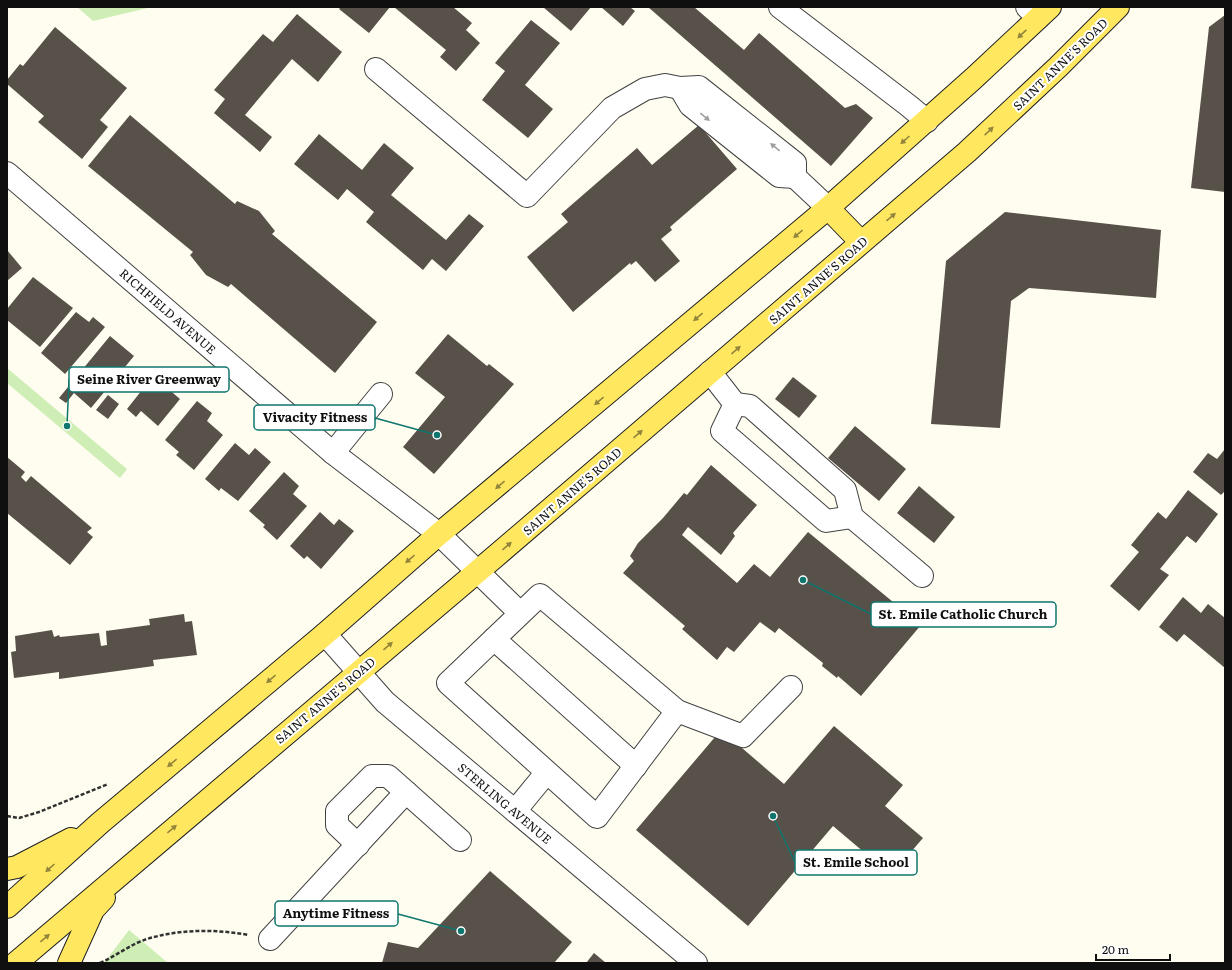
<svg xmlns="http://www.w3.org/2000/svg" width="1232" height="970" font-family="Literata,serif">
	<rect width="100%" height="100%" fill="#fffdf0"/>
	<g fill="#ceeeb5">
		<path d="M77,7H152L93,21Z"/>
		<path d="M7,368L127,469L120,478L7,383Z"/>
		<path d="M129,930L168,963H104Z"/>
	</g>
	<g fill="#58514a">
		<path d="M341,7H390L369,33L339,9Z"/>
		<path d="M394,7H453L472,23L466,30L480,43L456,71L440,57L446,50Z"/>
		<path d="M543,7H591L571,31Z"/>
		<path d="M601,7H630L635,11L623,26Z"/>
		<path d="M648,7H694L744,50L759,33L845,108L856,104L873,118L831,166Z"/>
		<path d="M297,14L342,52L318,82L292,59L245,115L272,137L260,152L214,113L225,99L214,90L263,34L273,42Z"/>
		<path d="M1225,15V192L1191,188L1209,27Z"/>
		<path d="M531,20L560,43L525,85L553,109L528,138L482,100L505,71L495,63Z"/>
		<path d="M55,27L127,88L100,120L108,127L82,159L38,122L44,116L7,84V80L20,64L23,66Z"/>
		<path d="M130,115L235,204L237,201L259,211L275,231L272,234L377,322L335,373L231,284L228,287L206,275L190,255L193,252L88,166Z"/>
		<path d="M699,125L737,169L670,227L672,230L661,239L680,261L655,282L636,261L631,265L630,263L573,312L527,257L568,222L561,214L637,148L652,165Z"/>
		<path d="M319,134L362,170L384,143L414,168L391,195L446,240L469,214L484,226L446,271L432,259L423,270L366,222L374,212L347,189L338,200L294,164Z"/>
		<path d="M1005,212L1161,230L1156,298L1029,288L1011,301L1000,428L931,424L946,261Z"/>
		<path d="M7,250L22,268L7,281Z"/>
		<path d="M33,277L73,308L40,347L7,320V309Z"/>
		<path d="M76,312L89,322L93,317L105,327L65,374L41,353Z"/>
		<path d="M448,334L487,366L489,364L514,384L434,474L403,447L445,397L415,373Z"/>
		<path d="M110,336L134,356L91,408L74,393L66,403L59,398Z"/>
		<path d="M153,376L180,399L158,426L141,411L136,417L127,409Z"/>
		<path d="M793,377L817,396L799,418L775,399Z"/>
		<path d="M108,395L119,404L108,419L96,410Z"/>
		<path d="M197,401L212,413L207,421L223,435L194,470L176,455L179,452L165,440Z"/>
		<path d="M855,426L906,469L879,501L828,458Z"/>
		<path d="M235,443L249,455L255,448L271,462L238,501L221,488L219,491L205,479Z"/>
		<path d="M1225,449V491L1221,495L1193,472L1208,453L1217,459Z"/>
		<path d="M7,457L25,472L21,477L26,482L31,476L92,528L87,532L93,537L70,565L7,513Z"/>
		<path d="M711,465L757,505L733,533L735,536L721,555L688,527L682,535L737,583L754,564L770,577L808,532L921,625L861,696L838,676L837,678L822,666L823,663L779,628L775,633L760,622L734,652L727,647L717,660L682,629L685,626L623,573L634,561L630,556L638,543L663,518L684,493L687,495Z"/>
		<path d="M284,472L299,486L293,494L307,506L277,540L263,527L265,525L249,511Z"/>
		<path d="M919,486L955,517L934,543L897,513Z"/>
		<path d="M1188,490L1218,514L1196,543L1187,536L1160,569L1169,575L1139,611L1110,586L1139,552L1131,545L1158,512L1166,519Z"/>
		<path d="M320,512L334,525L339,519L354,531L321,569L307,556L304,559L290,546Z"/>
		<path d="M1183,597L1201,613L1208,604L1225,618V668L1184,634L1177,642L1159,627Z"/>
		<path d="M184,614L185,622L192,621L197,655L153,660L154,666L59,679V672L14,678L11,652L16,651L15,636L52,630L54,637L59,635L60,637L99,633L101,646L107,645L106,631L150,625L149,619Z"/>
		<path d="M834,726L903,785L885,806L923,838L891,875L833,826L748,926L636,830L721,730L784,784Z"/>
		<path d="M490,871L572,942L554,963H382L388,942L418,948Z"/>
		<path d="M594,953L606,963H586Z"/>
	</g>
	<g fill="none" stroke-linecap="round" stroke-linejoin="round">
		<g stroke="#424242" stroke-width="24">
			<g id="minor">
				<path d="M780,7L909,106L927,121"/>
				<path d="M1027,7L1038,18"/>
				<path d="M376,69L527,196L612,108L645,89L665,85L680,88L699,87L795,163V177L828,208"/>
				<path d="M680,88L690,105L779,176L795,177"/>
				<path d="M7,173L333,453L439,534L520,613"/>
				<path d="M710,372L735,404L722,431L826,521L852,517"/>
				<path d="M735,404L750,406L845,490L852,517L922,576"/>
				<path d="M333,453L381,394"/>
				<path d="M325,634L385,702L696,963"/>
				<path d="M494,639L636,766"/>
				<path d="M677,711L743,736L791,687"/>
				<path d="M515,811L547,772L597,817L677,711L540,595L448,683L547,772"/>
				<path d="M358,845L337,825V811L372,776H388L406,792"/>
				<path d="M270,939L406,792L460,840"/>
			</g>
		</g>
		<g stroke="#202020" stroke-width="24">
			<g id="major">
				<path d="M828,208L861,242"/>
				<path d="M7,869L17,867L71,839"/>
				<path d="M7,907L100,823L325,634L439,534L828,208L974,78L1050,7"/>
				<path d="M16,963L497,555L967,152L1058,67L1118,7"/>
				<path d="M69,963L93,910L104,898"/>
			</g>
		</g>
		<g stroke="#313131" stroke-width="2.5" stroke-dasharray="4 2" stroke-linecap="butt">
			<path d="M7,816L19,818L39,812L108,784"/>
			<path d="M100,963C116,956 131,944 147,939C180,929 215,929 249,935"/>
		</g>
		<use href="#minor" stroke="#fff" stroke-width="22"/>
		<use href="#major" stroke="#ffe760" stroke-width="22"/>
	</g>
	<defs><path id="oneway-solid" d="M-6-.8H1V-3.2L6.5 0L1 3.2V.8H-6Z"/></defs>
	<g fill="#93863c">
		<use href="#oneway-solid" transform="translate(1022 34) rotate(137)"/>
		<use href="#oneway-solid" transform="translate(989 131) rotate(-43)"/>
		<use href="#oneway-solid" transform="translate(905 140) rotate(138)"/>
		<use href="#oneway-solid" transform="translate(891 217) rotate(-40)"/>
		<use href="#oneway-solid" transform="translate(798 234) rotate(140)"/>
		<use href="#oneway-solid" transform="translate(698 317) rotate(140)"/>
		<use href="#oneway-solid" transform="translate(736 350) rotate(-41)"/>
		<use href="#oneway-solid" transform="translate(599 401) rotate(140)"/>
		<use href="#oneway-solid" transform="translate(638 434) rotate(-41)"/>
		<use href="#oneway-solid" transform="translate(500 485) rotate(140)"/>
		<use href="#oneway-solid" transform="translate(507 546) rotate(-41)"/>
		<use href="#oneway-solid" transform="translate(410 559) rotate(139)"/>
		<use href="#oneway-solid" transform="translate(388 646) rotate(-40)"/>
		<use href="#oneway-solid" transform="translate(271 679) rotate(140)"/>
		<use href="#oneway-solid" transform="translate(172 763) rotate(140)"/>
		<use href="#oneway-solid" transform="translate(172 829) rotate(-40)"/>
		<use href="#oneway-solid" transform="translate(50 868) rotate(138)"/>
		<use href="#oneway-solid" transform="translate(45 938) rotate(-40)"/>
	</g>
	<g fill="#9f9f9f">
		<use href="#oneway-solid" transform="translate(705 117) rotate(39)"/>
		<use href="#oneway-solid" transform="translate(775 147) rotate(-141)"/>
	</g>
	<g text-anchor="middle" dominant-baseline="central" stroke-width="4" stroke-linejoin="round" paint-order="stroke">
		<g font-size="12" fill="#0f0f0f" stroke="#fff">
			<text transform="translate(1060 64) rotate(-44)">SAINT ANNE'S ROAD</text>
			<text transform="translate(818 280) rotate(-41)">SAINT ANNE'S ROAD</text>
			<text transform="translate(168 311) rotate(41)">RICHFIELD AVENUE</text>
			<text transform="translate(572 491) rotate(-41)">SAINT ANNE'S ROAD</text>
			<text transform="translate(325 700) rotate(-40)">SAINT ANNE'S ROAD</text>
			<text transform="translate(505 803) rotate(40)">STERLING AVENUE</text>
		</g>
	</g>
	<path fill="none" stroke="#0f766e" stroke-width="1.5" d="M67 426L69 379M437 435L375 418M803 580L871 614M773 816L795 862M461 931L398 914"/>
	<g fill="#0f766e" stroke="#fff" stroke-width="1.5">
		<circle cx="67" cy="426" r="4"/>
		<circle cx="437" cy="435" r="4"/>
		<circle cx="803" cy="580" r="4"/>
		<circle cx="773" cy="816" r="4"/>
		<circle cx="461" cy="931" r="4"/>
	</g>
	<g fill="#fff" stroke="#0f766e" stroke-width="1.5">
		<rect x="69" y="367" width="160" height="25" rx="4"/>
		<rect x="254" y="405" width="121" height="25" rx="4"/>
		<rect x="871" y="602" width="185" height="25" rx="4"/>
		<rect x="795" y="850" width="122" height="25" rx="4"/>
		<rect x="275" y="901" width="123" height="25" rx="4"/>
	</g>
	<g font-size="13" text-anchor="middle" font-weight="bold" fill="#0f0f0f">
		<text x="149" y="384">Seine River Greenway</text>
		<text x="315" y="422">Vivacity Fitness</text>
		<text x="963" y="619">St. Emile Catholic Church</text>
		<text x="856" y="867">St. Emile School</text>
		<text x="336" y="918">Anytime Fitness</text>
	</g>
	<rect width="1232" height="970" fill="none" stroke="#0f0f0f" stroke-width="16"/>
	<path d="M1096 954v6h74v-6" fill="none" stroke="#0f0f0f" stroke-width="2"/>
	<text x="1102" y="954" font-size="12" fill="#0f0f0f" stroke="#ffffff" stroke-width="3" paint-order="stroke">20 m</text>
</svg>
